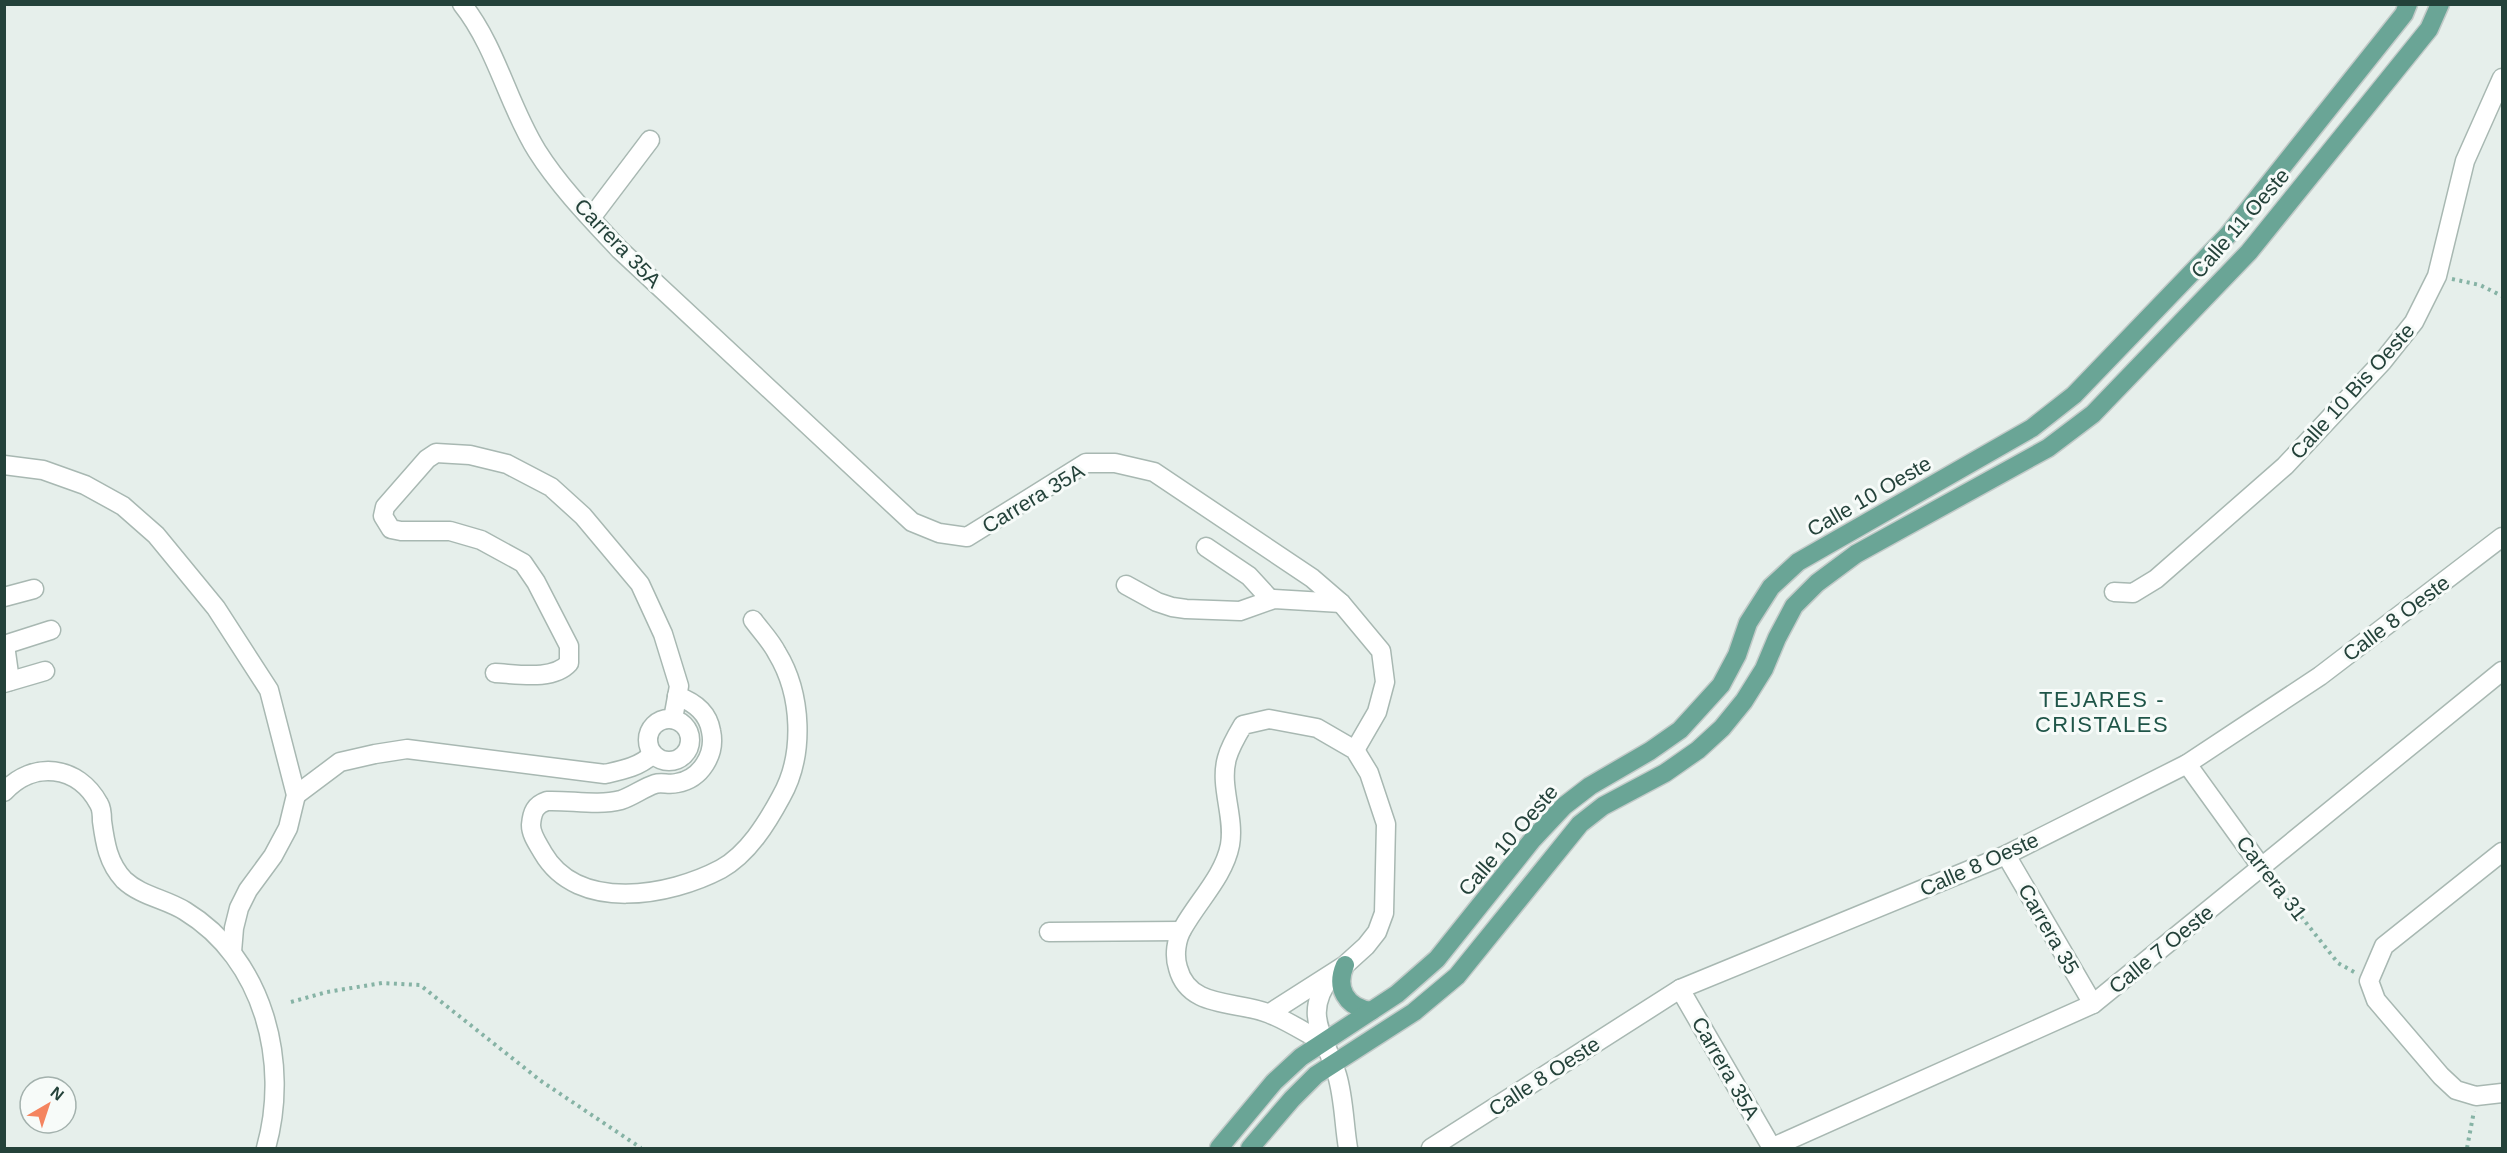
<svg xmlns="http://www.w3.org/2000/svg" width="2507" height="1153" font-family="Arial,sans-serif">
	<rect width="100%" height="100%" fill="#e6efeb"/>
	<g fill="none" stroke-linecap="round" stroke-linejoin="round">
		<g stroke="#a8b8b2" stroke-width="21">
			<g id="minor">
				<path d="M462,4C497,48 508,105 537,151C559,186 592,220 620,250L912,522L939,533L967,537L1086,463H1115L1154,472L1312,578L1341,603L1381,651L1385,682L1377,712L1355,750"/>
				<path d="M591,218L650,140"/>
				<path d="M4,465L43,470L85,485L123,506L156,535L216,608L269,690L296,795L288,828L273,856L248,890L239,908L234,928L232,952"/>
				<path d="M1206,547L1249,576L1270,599"/>
				<path d="M1126,585L1157,602L1172,607L1186,609L1240,611L1274,599L1341,603"/>
				<path d="M2114,592L2133,593L2156,579L2285,466L2383,361L2414,322L2437,276L2465,161L2502,78"/>
				<path d="M4,597L34,589"/>
				<path d="M4,645L51,630"/>
				<path d="M5,645L10,681"/>
				<path d="M495,673C517,674 553,681 569,663V646L536,582L523,563L481,540L450,531H401L391,529L383,516L385,507L427,459L436,453L470,455L507,464L551,487L583,516L640,584L663,634L679,686L673,719"/>
				<path d="M4,683L45,671"/>
				<path d="M677,696C694,702 708,713 711,731C716,754 701,779 677,783C670,785 661,782 655,784C643,788 633,796 621,800C597,806 571,800 547,801C535,805 532,812 531,825C531,835 538,844 543,853C578,913 670,896 721,869C748,854 767,823 781,797C805,755 802,694 777,653C771,641 761,631 753,620"/>
				<circle cx="669" cy="740" r="21"/>
				<path d="M2187,764L2262,868"/>
				<path d="M4,792C33,760 78,765 99,804C102,809 102,816 102,821C105,843 108,863 124,880C141,896 166,899 185,911C264,959 290,1063 266,1148"/>
				<path d="M296,795L340,762L375,754L407,749L605,774C623,770 639,767 653,754"/>
				<path d="M2502,852L2384,946L2369,981L2376,1000L2441,1076L2456,1090L2476,1096L2502,1093"/>
				<path d="M2006,855L2093,1004"/>
				<path d="M1049,932L1181,931"/>
				<path d="M1332,975C1301,1015 1325,1035 1337,1075C1344,1098 1344,1125 1348,1148"/>
				<path d="M1680,989L1772,1148"/>
				<path d="M1270,1013L1345,965L1366,946L1377,932L1384,913L1386,824L1369,773L1355,750L1317,728L1269,719L1243,725C1237,735 1230,747 1227,758C1219,786 1235,816 1230,845C1224,876 1198,901 1183,928C1176,939 1174,956 1178,968C1189,1010 1238,1000 1270,1014C1288,1021 1306,1033 1323,1042"/>
				<path d="M1431,1148L1680,989L2006,855L2187,764L2320,676L2502,537"/>
				<path d="M1771,1148L2093,1004L2502,671"/>
			</g>
		</g>
		<g stroke="#c2cac8" stroke-width="21">
			<g id="major">
				<path d="M1345,965C1335,988 1346,1007 1371,1011"/>
				<path d="M1219,1148L1274,1082L1301,1057L1397,994L1437,959L1533,839L1564,806L1590,786L1650,751L1680,730L1721,685L1737,655L1748,623L1771,587L1798,562L2032,428L2074,395L2228,235L2404,14L2408,4"/>
				<path d="M1250,1148L1292,1099L1316,1075L1414,1012L1457,976L1580,824L1603,806L1665,773L1698,750L1722,728L1744,701L1764,669L1777,638L1794,606L1817,583L1856,554L2048,448L2093,414L2249,252L2429,29L2440,4"/>
			</g>
		</g>
		<g stroke="#86b3a5" stroke-width="4" stroke-dasharray="3 4.5" stroke-linecap="butt">
			<path d="M2452,279L2480,285L2502,296"/>
			<path d="M2273,881L2338,963L2356,973"/>
			<path d="M291,1002L327,992L382,983L420,985L541,1081L641,1148"/>
			<path d="M2467,1148L2474,1111"/>
		</g>
		<use href="#minor" stroke="#fff" stroke-width="18"/>
		<use href="#major" stroke="#6aa596" stroke-width="18"/>
	</g>
	<g text-anchor="middle" dominant-baseline="central" stroke-width="6" stroke-linejoin="round" paint-order="stroke">
		<g font-size="21" fill="#24423a" stroke="#f7fbf9">
			<text transform="translate(2240 223) rotate(-49)">Calle 11 Oeste</text>
			<text transform="translate(618 243) rotate(46)">Carrera 35A</text>
			<text transform="translate(2352 391) rotate(-48)">Calle 10 Bis Oeste</text>
			<text transform="translate(1869 496) rotate(-30)">Calle 10 Oeste</text>
			<text transform="translate(1033 498) rotate(-31)">Carrera 35A</text>
			<text transform="translate(2396 618) rotate(-37)">Calle 8 Oeste</text>
			<text transform="translate(1508 840) rotate(-49)">Calle 10 Oeste</text>
			<text transform="translate(1979 864) rotate(-24)">Calle 8 Oeste</text>
			<text transform="translate(2272 878) rotate(52)">Carrera 31</text>
			<text transform="translate(2049 929) rotate(60)">Carrera 35</text>
			<text transform="translate(2161 949) rotate(-39)">Calle 7 Oeste</text>
			<text transform="translate(1726 1068) rotate(60)">Carrera 35A</text>
			<text transform="translate(1544 1076) rotate(-33)">Calle 8 Oeste</text>
		</g>
		<g font-size="22" letter-spacing="1.5" fill="#1f5548" stroke="#f7fbf9">
			<text x="2102" y="699">TEJARES -<tspan x="2102" dy="25">CRISTALES</tspan></text>
		</g>
	</g>
	<rect width="2507" height="1153" fill="none" stroke="#24423a" stroke-width="12"/>
	<g transform="translate(48 1105) rotate(39)"><circle r="28" fill="#f7fbf9" stroke="#a3b1ad" stroke-width="1.5"/>
	<path d="M0-4.5L10 22L0 15L-10 22Z" fill="#f4845f"/>
	<text y="-9" font-size="16" font-weight="bold" text-anchor="middle" fill="#24423a">N</text>
	</g>
</svg>
